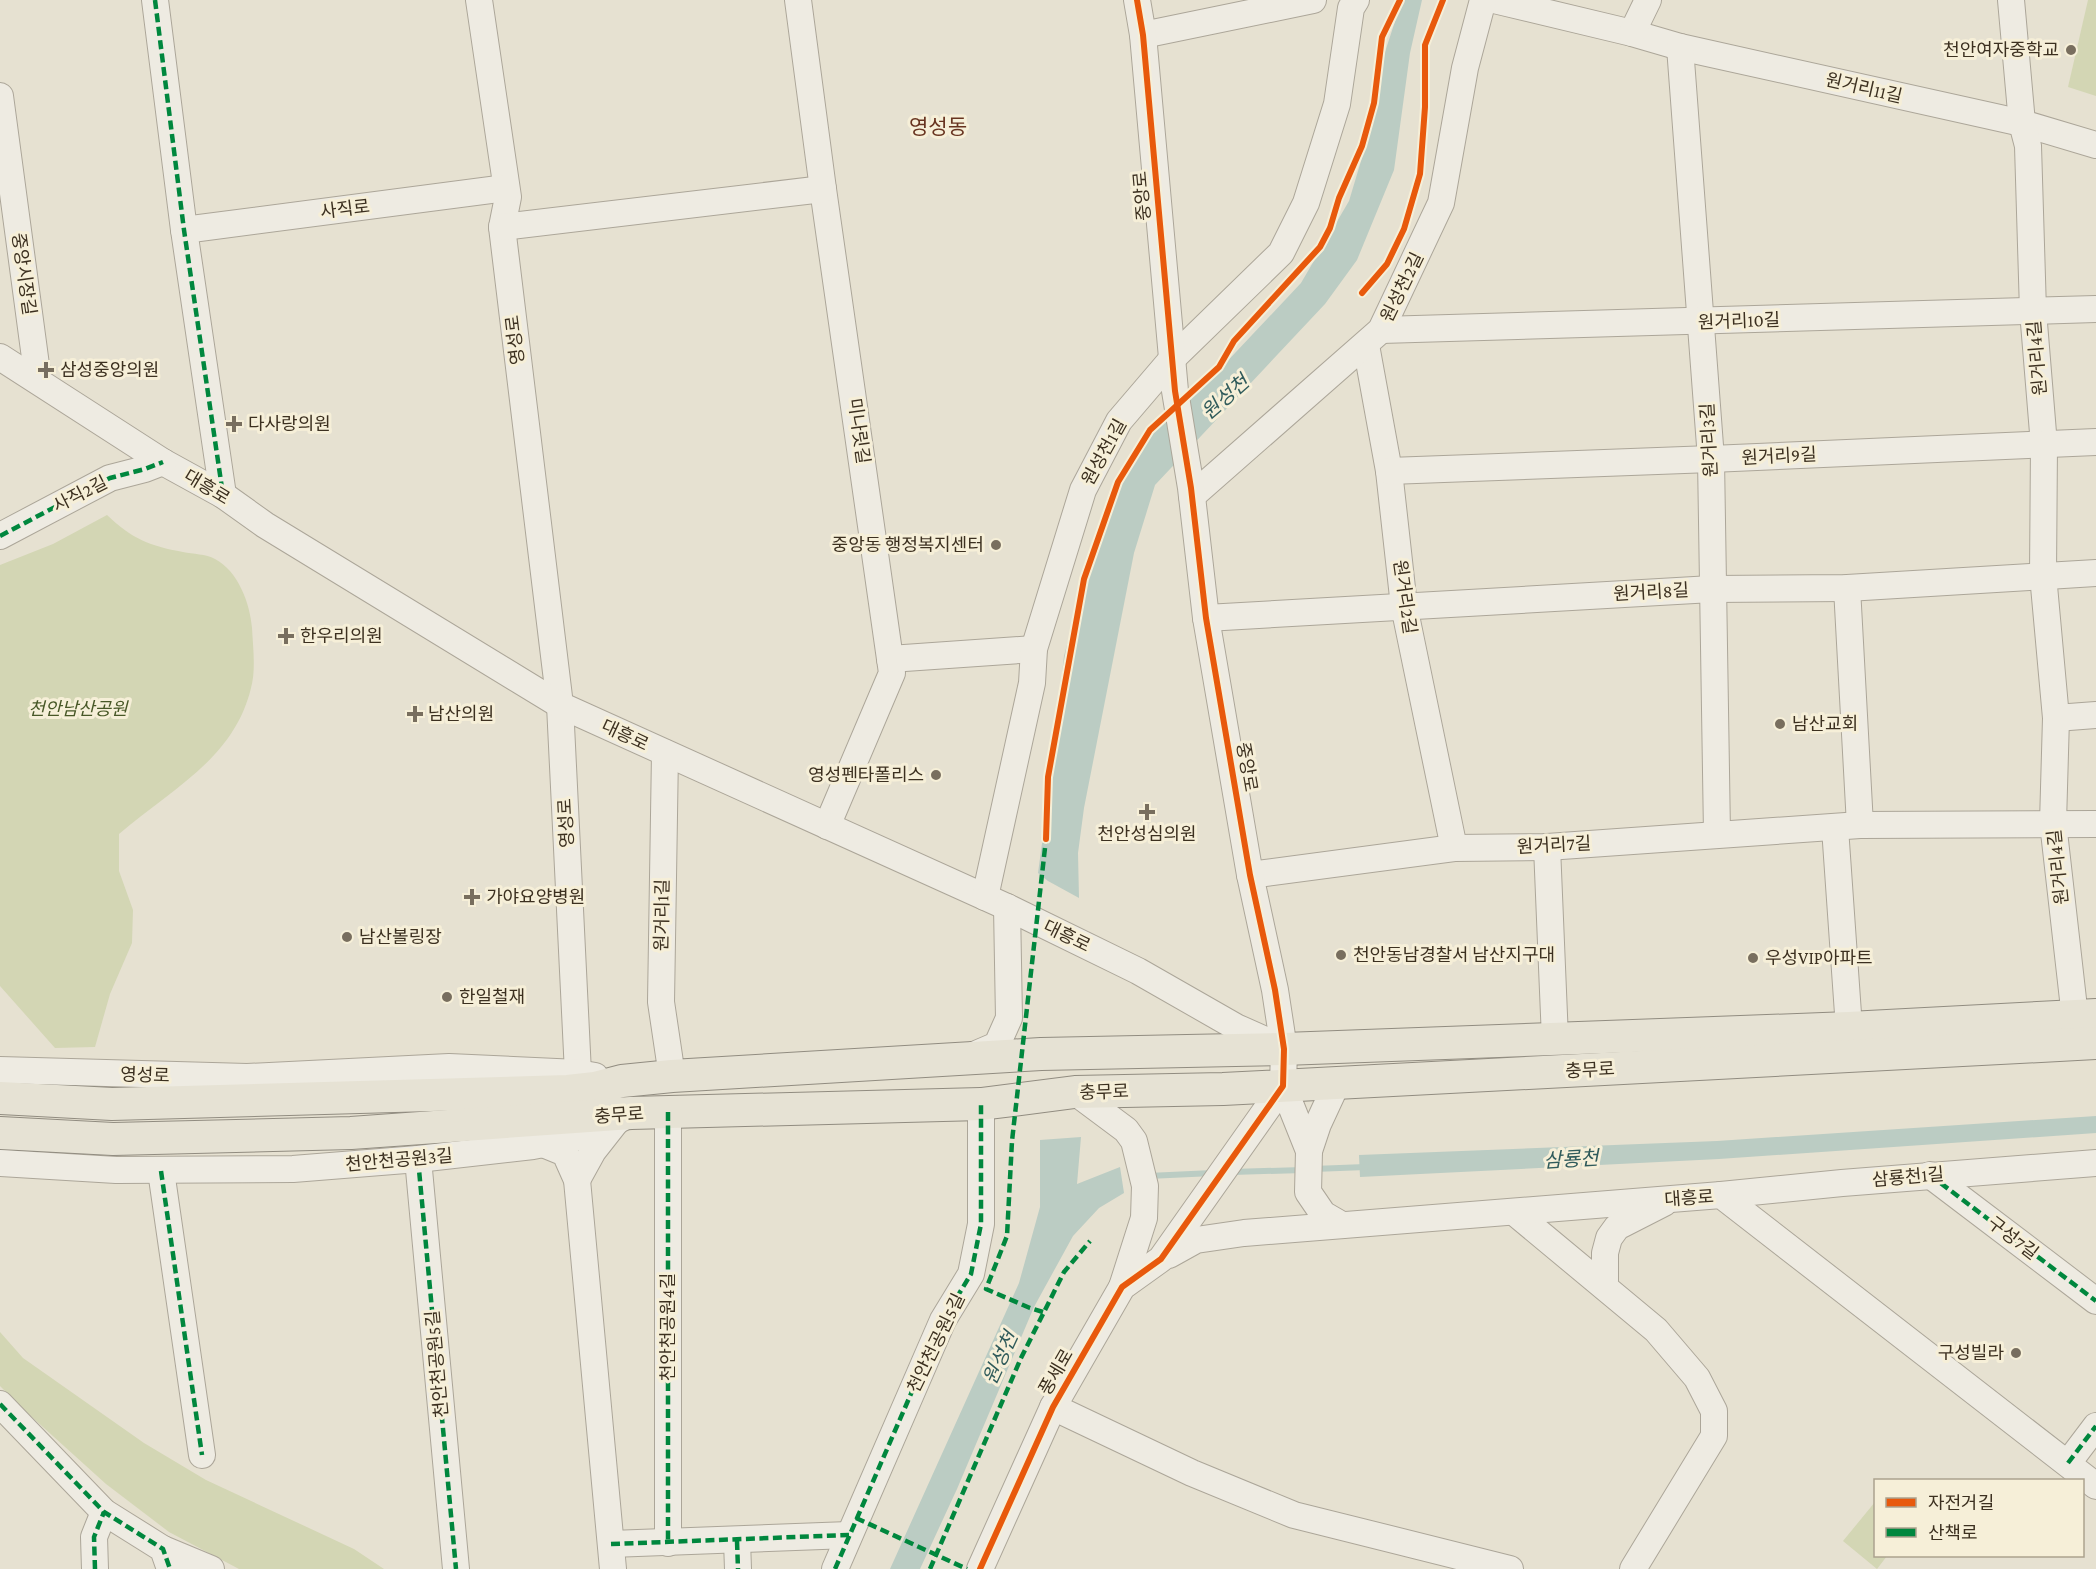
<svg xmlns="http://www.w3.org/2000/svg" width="2096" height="1569" font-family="'Crimson Pro','Noto Sans KR',serif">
	<rect width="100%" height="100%" fill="#e6e1d1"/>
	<g fill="#d3d6b4">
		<path d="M2088,0H2096V96L2068,87Z"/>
		<path d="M107,515C132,539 150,546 183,552C193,554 206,554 215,559C238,571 250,603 252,628C253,647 256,670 251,688C234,759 171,789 119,834V871L133,910L132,943L110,994L95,1047L55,1048L0,986V565L53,544Z"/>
		<path d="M0,1332L23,1358L144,1443L206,1480L354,1549L384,1569H239L169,1532L106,1484L23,1409L0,1386Z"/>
		<path d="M1875,1502L1876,1556H1887L1877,1569L1843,1541Z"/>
	</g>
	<g fill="#bbccc3">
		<path d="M1402,0H1422L1410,53L1394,170L1357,260L1325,304L1155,485L1134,553L1084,808L1078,853L1079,898L1048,881L1038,873L1051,777L1064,656L1102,514L1147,436L1219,370L1301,283L1349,201L1373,121L1384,55Z"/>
		<path d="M2096,1116V1133L1719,1159L1360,1177L1359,1155L1717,1141Z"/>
		<path d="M1081,1137L1077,1184L1120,1167L1124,1193L1099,1208L1073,1236L1034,1307L957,1489L920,1569H890L1019,1283L1040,1207V1140Z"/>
	</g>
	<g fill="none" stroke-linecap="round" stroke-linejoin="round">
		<g stroke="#bbccc3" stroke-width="6">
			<path d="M1313,1169L1366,1167"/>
			<path d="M1232,1172L1303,1170"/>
			<path d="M1148,1176L1213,1173"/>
		</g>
		<g stroke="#aca699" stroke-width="28">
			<g id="minor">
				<path d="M155,0L184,230L223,495"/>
				<path d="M479,0L508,197L502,227L560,705L578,1073"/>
				<path d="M798,0L823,189L892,673L827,826"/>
				<path d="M1494,0L1632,33L1680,47L2022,123L2096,145"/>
				<path d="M2011,0L2022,123L2028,146L2033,311L2044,445L2043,575L2056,718L2053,823L2075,1017"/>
				<path d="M1632,33L1648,0"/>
				<path d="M1143,35L1313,0"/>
				<path d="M1680,47L1711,459L1717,834"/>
				<path d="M0,96L38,380"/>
				<path d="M502,227L823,189"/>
				<path d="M184,230L506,188"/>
				<path d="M1381,330L2096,309"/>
				<path d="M1366,345L1389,471L1404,606L1454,848"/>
				<path d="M0,357L163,462L223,495L265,525L560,705L1007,907L1138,971L1236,1027L1283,1048"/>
				<path d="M1389,471L1711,459L2096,442"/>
				<path d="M1192,496L1381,330L1441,203L1465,68L1483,0"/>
				<path d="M0,536L110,478L145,469L163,462"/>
				<path d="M1847,588L1860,825"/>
				<path d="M1206,618L1712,589L1847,588L2096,573"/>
				<path d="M890,659L1034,649"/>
				<path d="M2056,718L2096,715"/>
				<path d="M665,753L661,1002L672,1076"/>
				<path d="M1835,828L1849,1028"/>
				<path d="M1547,847L1555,1039"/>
				<path d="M1250,875L1454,848L1547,847L1860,825L2096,824"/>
				<path d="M985,897L1032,683L1034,649L1083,490L1119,421L1172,359L1281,253L1306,203L1337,104L1351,8L1356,0"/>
				<path d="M969,1057L997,1045L1009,1018L1007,907"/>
				<path d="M0,1070L247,1077L449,1067L578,1073L595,1076"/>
				<path d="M1283,1086L1309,1151L1308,1192L1323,1214L1342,1225"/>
				<path d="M1075,1092L1126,1130L1134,1141L1145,1186L1144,1218L1122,1287"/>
				<path d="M668,1112V1543"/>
				<path d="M543,1144L565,1153L577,1180L613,1569"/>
				<path d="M1309,1151L1318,1124L1337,1083"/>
				<path d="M418,1159L456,1569"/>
				<path d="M0,1163L116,1170L293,1169L418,1159L533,1146L575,1138L605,1127L626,1116"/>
				<path d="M161,1171L202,1455"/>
				<path d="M1930,1175L2096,1301"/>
				<path d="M577,1180L593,1151L615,1123"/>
				<path d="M1721,1195L1842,1183L2096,1163"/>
				<path d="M1514,1212L1656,1330L1697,1378L1714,1411V1436L1633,1569"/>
				<path d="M1169,1255L1196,1240L1244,1233L1721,1195L2096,1486"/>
				<path d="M1605,1287V1253L1609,1238L1617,1227L1664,1203"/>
				<path d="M0,1404L104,1512L163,1549L170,1569"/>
				<path d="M1053,1407L1192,1473L1294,1515L1510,1569"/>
				<path d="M2068,1463L2096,1426"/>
				<path d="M737,1541L738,1569"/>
				<path d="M611,1544L849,1535"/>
				<path d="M163,1549L211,1569"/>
				<path d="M95,1569L94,1537L104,1512"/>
				<path d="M835,1569L943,1320L971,1274L981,1224V1104"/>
				<path d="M980,1569L1053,1407L1122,1287L1161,1259L1283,1086L1284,1049L1275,990L1250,875L1206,618L1191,488L1175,391L1143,35L1137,0"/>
			</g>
		</g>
		<g stroke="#918c80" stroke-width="34">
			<g id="major">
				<path d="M0,1098L112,1104L568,1091L595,1088L622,1081L672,1076L1041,1054L1284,1049L1849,1028L2096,1015"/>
				<path d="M0,1133L113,1139L351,1133L631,1113L981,1104L1075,1092L1223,1089L2096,1043"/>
			</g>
		</g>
		<use href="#minor" stroke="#eeebe2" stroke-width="26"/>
		<use href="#major" stroke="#e6e2d4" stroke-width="32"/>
		<g stroke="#00873e" stroke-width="4.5" stroke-dasharray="9 4.5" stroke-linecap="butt">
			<path d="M155,0L184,230L223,495"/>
			<path d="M0,536L110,478L145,469L163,462"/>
			<path d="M668,1112V1543"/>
			<path d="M418,1159L456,1569"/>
			<path d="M161,1171L202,1455"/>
			<path d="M1930,1175L2096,1301"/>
			<path d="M1043,1312L1030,1308L986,1289L1007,1236L1012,1141L1046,839"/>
			<path d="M0,1404L104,1512L163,1549L170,1569"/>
			<path d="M2068,1463L2096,1426"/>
			<path d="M856,1518L967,1569"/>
			<path d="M737,1541L738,1569"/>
			<path d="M611,1544L849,1535"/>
			<path d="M95,1569L94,1537L104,1512"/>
			<path d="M835,1569L943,1320L971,1274L981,1224V1104"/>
			<path d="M930,1569L1021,1358L1064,1272L1090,1241"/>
		</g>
		<g stroke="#f6efd8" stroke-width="10">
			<g id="cycleway">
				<path d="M1362,293L1387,264L1404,229L1420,174L1425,107V45L1443,0"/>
				<path d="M1046,839L1048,777L1084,579L1118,482L1150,430L1219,367L1234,341L1320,247L1330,228L1339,198L1362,146L1374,103L1382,37L1400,0"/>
				<path d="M980,1569L1053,1407L1122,1287L1161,1259L1283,1086L1284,1049L1275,990L1250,875L1206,618L1191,488L1175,391L1143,35L1137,0"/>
			</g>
		</g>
		<use href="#cycleway" stroke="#e8590c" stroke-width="6"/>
	</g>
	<g fill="#786e5e" stroke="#f6efd8" stroke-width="2">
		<circle cx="2071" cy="50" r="6"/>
		<path d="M43 361h6v6h6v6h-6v6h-6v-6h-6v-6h6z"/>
		<path d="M231 415h6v6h6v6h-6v6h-6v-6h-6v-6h6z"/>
		<circle cx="996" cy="545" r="6"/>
		<path d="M283 627h6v6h6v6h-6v6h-6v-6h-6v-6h6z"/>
		<path d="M412 705h6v6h6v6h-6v6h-6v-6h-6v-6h6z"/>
		<circle cx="1780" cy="724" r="6"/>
		<circle cx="936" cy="775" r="6"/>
		<path d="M1144 803h6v6h6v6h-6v6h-6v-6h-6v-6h6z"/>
		<path d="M469 888h6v6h6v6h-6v6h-6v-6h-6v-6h6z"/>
		<circle cx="347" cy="937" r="6"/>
		<circle cx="1341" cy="955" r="6"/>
		<circle cx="1753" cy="958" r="6"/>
		<circle cx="447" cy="997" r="6"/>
		<circle cx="2016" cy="1353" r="6"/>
	</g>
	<g text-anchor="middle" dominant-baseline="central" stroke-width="6" stroke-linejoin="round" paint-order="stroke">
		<g font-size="18" fill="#3c3020" stroke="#f6efd8" text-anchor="start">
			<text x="2059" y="50" text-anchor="end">천안여자중학교</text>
			<text x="60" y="370">삼성중앙의원</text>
			<text x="248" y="424">다사랑의원</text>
			<text x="984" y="545" text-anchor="end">중앙동 행정복지센터</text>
			<text x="300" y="636">한우리의원</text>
			<text x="428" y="714">남산의원</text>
			<text x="1792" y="724">남산교회</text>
			<text x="924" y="775" text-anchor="end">영성펜타폴리스</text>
			<text x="1147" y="834" text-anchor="middle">천안성심의원</text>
			<text x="486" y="897">가야요양병원</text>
			<text x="359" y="937">남산볼링장</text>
			<text x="1353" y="955">천안동남경찰서 남산지구대</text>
			<text x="1765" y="958">우성VIP아파트</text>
			<text x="459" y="997">한일철재</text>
			<text x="2004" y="1353" text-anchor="end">구성빌라</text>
		</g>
		<g font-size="18" fill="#3c3020" stroke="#f6efd8">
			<text transform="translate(1864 88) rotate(13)">원거리11길</text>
			<text transform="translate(1142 196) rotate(-95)">중앙로</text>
			<text transform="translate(345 209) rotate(-7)">사직로</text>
			<text transform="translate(24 274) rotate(82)">중앙시장길</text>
			<text transform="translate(1402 287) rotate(-64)">원성천2길</text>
			<text transform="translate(1739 321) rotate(-2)">원거리10길</text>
			<text transform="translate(515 340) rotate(-97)">영성로</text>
			<text transform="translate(2037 358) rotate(-95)">원거리4길</text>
			<text transform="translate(859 431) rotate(82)">미나릿길</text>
			<text transform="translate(1709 440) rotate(-93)">원거리3길</text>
			<text transform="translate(1104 452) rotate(-61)">원성천1길</text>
			<text transform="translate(1779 456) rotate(-3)">원거리9길</text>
			<text transform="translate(207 487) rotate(31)">대흥로</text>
			<text transform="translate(80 494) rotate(-27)">사직2길</text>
			<text transform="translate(1651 592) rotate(-3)">원거리8길</text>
			<text transform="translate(1405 597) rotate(82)">원거리2길</text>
			<text transform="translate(625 735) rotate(25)">대흥로</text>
			<text transform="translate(1247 767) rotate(80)">중앙로</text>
			<text transform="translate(566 823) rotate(-93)">영성로</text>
			<text transform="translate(1554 845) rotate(-3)">원거리7길</text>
			<text transform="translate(2058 867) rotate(-96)">원거리4길</text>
			<text transform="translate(662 915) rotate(-89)">원거리1길</text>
			<text transform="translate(1067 936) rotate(26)">대흥로</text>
			<text transform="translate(1590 1070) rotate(-3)">충무로</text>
			<text transform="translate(145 1075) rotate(2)">영성로</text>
			<text transform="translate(1104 1092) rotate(-2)">충무로</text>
			<text transform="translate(619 1115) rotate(-4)">충무로</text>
			<text transform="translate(399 1160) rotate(-5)">천안천공원3길</text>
			<text transform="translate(1908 1177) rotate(-5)">삼룡천1길</text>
			<text transform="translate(1689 1198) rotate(-4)">대흥로</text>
			<text transform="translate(2013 1238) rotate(37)">구성7길</text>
			<text transform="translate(668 1327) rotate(-90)">천안천공원4길</text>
			<text transform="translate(936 1343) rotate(-64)">천안천공원5길</text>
			<text transform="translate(437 1364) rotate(-95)">천안천공원5길</text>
			<text transform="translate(1056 1372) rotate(-60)">풍세로</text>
		</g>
		<g font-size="18" font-style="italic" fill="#485827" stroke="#f6efd8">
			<text x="78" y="709">천안남산공원</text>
		</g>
		<g font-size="20" font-style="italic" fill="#305b5b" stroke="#f6efd8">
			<text transform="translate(1225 397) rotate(-41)">원성천</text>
			<text transform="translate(1571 1159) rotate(-3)">삼룡천</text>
			<text transform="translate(1000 1358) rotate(-65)">원성천</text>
		</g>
		<g font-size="21" fill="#683420" stroke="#f6efd8">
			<text x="938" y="127">영성동</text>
		</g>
	</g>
	<rect x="1874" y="1479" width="210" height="78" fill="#f6efd8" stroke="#aca38e" stroke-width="1.5"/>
	<rect x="1886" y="1498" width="30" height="9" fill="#e8590c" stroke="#aca38e" stroke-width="1.5"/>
	<text x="1928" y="1509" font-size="18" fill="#3c3020">자전거길</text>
	<rect x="1886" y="1528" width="30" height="9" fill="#00873e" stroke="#aca38e" stroke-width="1.5"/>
	<text x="1928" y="1539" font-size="18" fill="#3c3020">산책로</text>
</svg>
